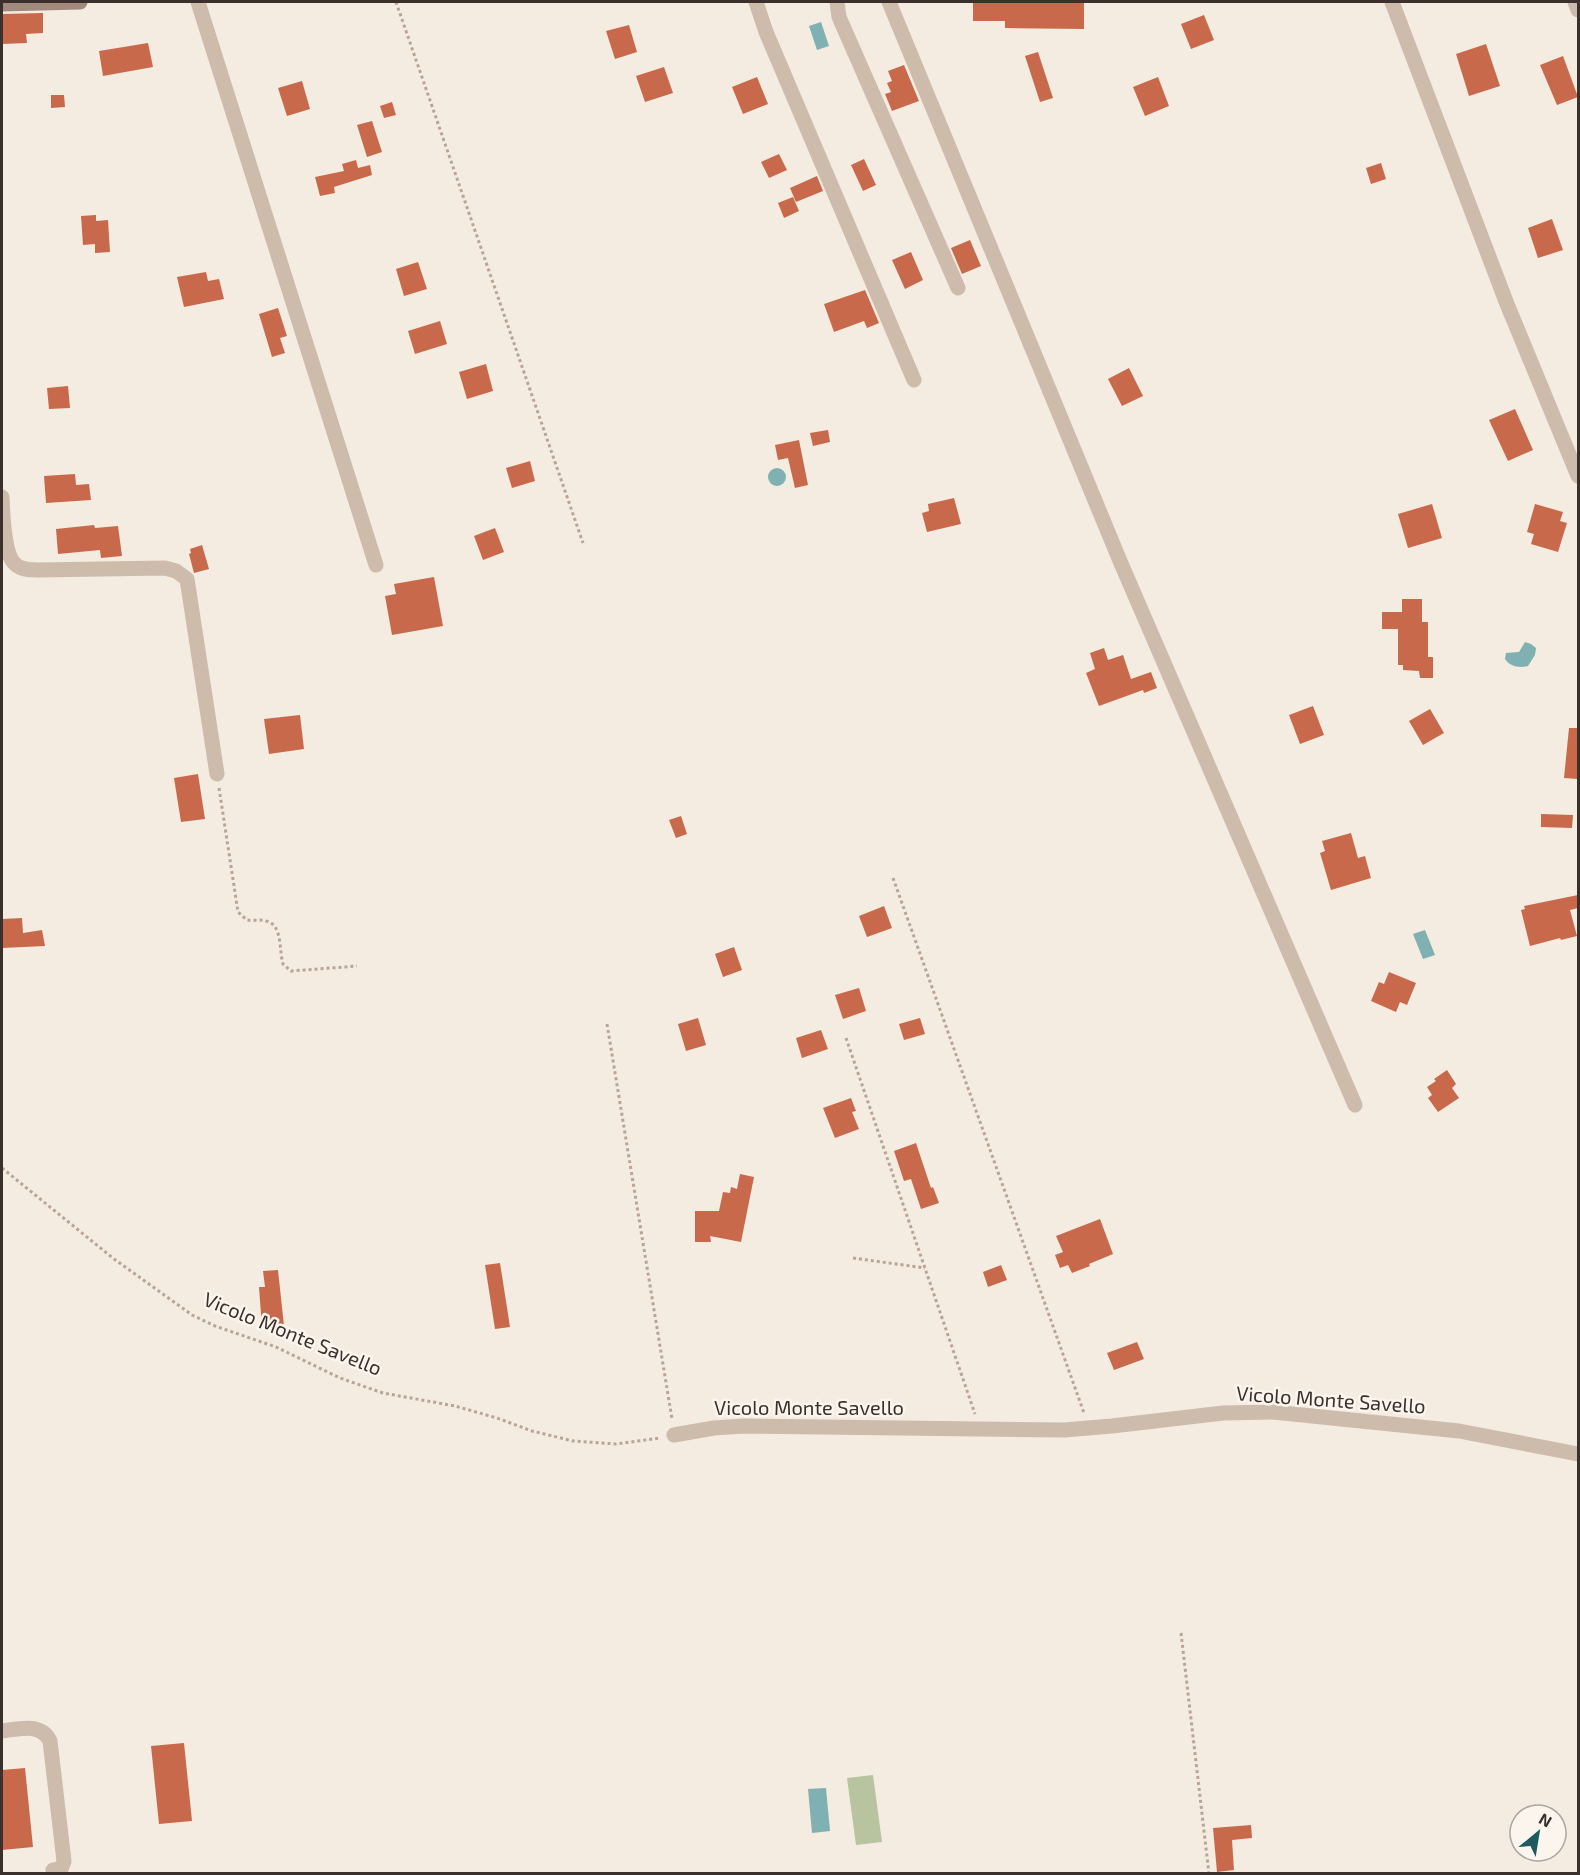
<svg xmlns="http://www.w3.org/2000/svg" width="1580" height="1875" font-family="'Exo 2',sans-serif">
	<rect width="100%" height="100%" fill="#f4ebe1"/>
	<path fill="#b8c4a0" d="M873,1775L882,1842L856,1845L847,1778Z"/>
	<g fill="#7fb0b2">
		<path d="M821,22L829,46L817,50L809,26Z"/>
		<circle cx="777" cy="477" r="9"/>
		<path d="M1525,642L1531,644L1536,648L1535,655L1528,666C1520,668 1510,667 1505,659L1506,653L1519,652Z"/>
		<path d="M1425,930L1435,955L1423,959L1413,934Z"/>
		<path d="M826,1788L830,1831L812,1833L808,1789Z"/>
	</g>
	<g fill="#c8694b">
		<path d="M973,2H1084V29L1005,28V21H973Z"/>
		<path d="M43,13V33L26,34L27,43L2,44V14Z"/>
		<path d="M1204,15L1214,40L1191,49L1181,24Z"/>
		<path d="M629,25L637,52L615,59L606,31Z"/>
		<path d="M148,43L153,67L103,76L99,51Z"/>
		<path d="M1486,44L1500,86L1469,96L1456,54Z"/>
		<path d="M1038,52L1053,98L1040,102L1025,56Z"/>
		<path d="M1563,56L1578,97L1557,105L1540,65Z"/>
		<path d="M904,65L919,101L892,111L885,94L891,92L887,83L892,81L888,71Z"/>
		<path d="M664,67L673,93L645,102L636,76Z"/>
		<path d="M757,77L768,104L743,114L732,87Z"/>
		<path d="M1158,77L1169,106L1145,116L1133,87Z"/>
		<path d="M302,81L310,109L287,116L278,88Z"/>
		<path d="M51,95H64L65,107L51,108Z"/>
		<path d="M392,102L396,115L384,118L380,106Z"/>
		<path d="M372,121L382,152L367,157L357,125Z"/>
		<path d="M779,154L787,170L769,178L761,162Z"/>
		<path d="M864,159L876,185L863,191L851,165Z"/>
		<path d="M356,160L358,168L370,165L372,175L334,187L335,193L320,196L315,177L344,171L342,164Z"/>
		<path d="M1381,163L1386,179L1371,184L1366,168Z"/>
		<path d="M817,176L823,191L796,202L790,188Z"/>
		<path d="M793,197L799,211L784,218L778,203Z"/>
		<path d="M96,215V221L108,220L110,252L95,253V244L83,245L81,216Z"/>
		<path d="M1552,219L1563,250L1538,258L1528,228Z"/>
		<path d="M970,240L981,266L962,274L951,248Z"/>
		<path d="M911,252L923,280L905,289L892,260Z"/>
		<path d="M418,262L427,289L404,296L396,269Z"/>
		<path d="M206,272L208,281L219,279L224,299L184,307L177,277Z"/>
		<path d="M865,290L879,323L867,328L864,321L834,332L824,304Z"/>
		<path d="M278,308L287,336L280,338L285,353L272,357L259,314Z"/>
		<path d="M440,321L447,344L415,354L408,331Z"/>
		<path d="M486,364L493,391L467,399L459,372Z"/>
		<path d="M1129,368L1143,396L1122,406L1108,379Z"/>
		<path d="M68,386L70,408L49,409L47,388Z"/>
		<path d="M1515,409L1533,450L1508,461L1489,420Z"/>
		<path d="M828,430L830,442L813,446L810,433Z"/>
		<path d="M799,440L808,485L795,488L788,458L778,460L775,445Z"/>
		<path d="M530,461L535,481L512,488L506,468Z"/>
		<path d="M75,474L76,485L89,484L91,500L46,503L44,476Z"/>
		<path d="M954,498L961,524L927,532L922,513L929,511L928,504Z"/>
		<path d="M1432,504L1442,538L1408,548L1398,514Z"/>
		<path d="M1535,504L1563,512L1560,521L1567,523L1558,552L1531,544L1534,534L1527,532Z"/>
		<path d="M94,525L95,528L118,526L122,556L101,558L100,550L58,554L56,529Z"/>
		<path d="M495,528L504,552L483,560L474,536Z"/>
		<path d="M202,545L209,569L194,573L189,554L191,553L190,549Z"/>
		<path d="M434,577L443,626L392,635L385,596L396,594L394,584Z"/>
		<path d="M1402,599H1422V622H1428V657H1433V678H1420L1419,671L1403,670V665H1398V629H1382V612H1402Z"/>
		<path d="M1104,648L1108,660L1123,655L1131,679L1151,672L1157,688L1144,693L1143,690L1099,706L1086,673L1095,669L1090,653Z"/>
		<path d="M1313,706L1324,735L1300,744L1289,715Z"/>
		<path d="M1430,709L1444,733L1423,745L1409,721Z"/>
		<path d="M300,715L304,749L269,754L264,719Z"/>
		<path d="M1569,728H1578V779L1564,778Z"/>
		<path d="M198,774L205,819L181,822L174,778Z"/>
		<path d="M1541,814L1573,815L1572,828L1541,827Z"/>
		<path d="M681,816L687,834L676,838L669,820Z"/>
		<path d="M1351,833L1358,858L1365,856L1371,878L1331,890L1320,853L1325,851L1322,841Z"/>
		<path d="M1578,895V908L1570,910L1577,936L1561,940L1560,938L1530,946L1521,910L1525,909L1524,906Z"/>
		<path d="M884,906L892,928L867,937L859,916Z"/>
		<path d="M22,918L23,933L42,930L45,946L2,948V919Z"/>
		<path d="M734,947L742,970L723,977L715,954Z"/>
		<path d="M1389,972L1416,983L1407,1005L1400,1002L1396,1012L1371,1001L1379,982L1384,984Z"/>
		<path d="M859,988L866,1011L843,1019L835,995Z"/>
		<path d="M698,1018L706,1045L686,1051L678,1024Z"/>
		<path d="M920,1018L925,1034L904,1040L899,1024Z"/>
		<path d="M821,1030L828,1049L802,1058L796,1038Z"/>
		<path d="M1447,1070L1456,1084L1452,1088L1459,1098L1438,1112L1428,1098L1432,1095L1427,1087L1436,1081L1434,1079Z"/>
		<path d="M851,1098L856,1111L852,1112L859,1129L835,1138L823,1108Z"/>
		<path d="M916,1143L931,1188L933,1187L939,1203L921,1209L911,1179L904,1181L894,1151Z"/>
		<path d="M740,1174L754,1177L741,1242L710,1236L711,1242H695V1211H719L723,1192L730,1193L731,1187L737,1189Z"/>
		<path d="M1100,1219L1113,1254L1089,1264L1090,1266L1072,1273L1068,1265L1060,1268L1055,1255L1063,1252L1056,1236Z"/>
		<path d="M500,1263L510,1327L495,1329L485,1265Z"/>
		<path d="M1001,1265L1007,1280L988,1287L983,1272Z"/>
		<path d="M278,1270L284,1326L262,1328L259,1287H265L263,1271Z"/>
		<path d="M1137,1342L1144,1359L1114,1370L1107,1353Z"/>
		<path d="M184,1743L192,1821L159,1824L151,1746Z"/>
		<path d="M25,1768L33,1847L2,1850V1770Z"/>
		<path d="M1251,1825L1252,1838L1232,1840L1234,1870L1217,1872L1213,1828Z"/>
	</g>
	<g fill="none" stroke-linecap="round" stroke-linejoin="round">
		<g stroke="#b9a596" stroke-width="3" stroke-dasharray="3 3" stroke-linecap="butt">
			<path d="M396,2L583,543"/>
			<path d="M219,788L238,912L247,920C253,921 260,919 266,921C283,924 279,952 283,964L291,971L357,966"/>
			<path d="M893,878L1084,1413"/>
			<path d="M607,1024L672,1419"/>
			<path d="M846,1038L975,1414"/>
			<path d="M2,1168L114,1259L192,1315L215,1326L276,1347L340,1378L383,1393L455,1406L497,1418L532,1431L573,1441L616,1444L660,1438"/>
			<path d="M853,1258L925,1268"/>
			<path d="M1181,1633L1209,1874"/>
		</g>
		<g stroke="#cdbbac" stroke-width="15">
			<path d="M198,2L376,565"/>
			<path d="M756,2L766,32L914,380"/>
			<path d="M837,2L839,17L958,288"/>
			<path d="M889,2L1120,561L1355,1105"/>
			<path d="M1392,2L1507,304L1578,476"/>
			<path d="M1575,2L1578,10"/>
			<path d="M2,497C3,513 3,553 15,564C21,570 30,570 38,570L165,568L176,571L187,579L217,774"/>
			<path d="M674,1435L714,1428L744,1426L1064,1430L1112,1426L1223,1413L1273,1412L1459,1431L1578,1454"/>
			<path d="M2,1731C18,1729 41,1722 50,1741L64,1861L61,1869L53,1870"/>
		</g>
		<path stroke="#a18a7d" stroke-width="15" d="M2,4L80,2"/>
	</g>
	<g text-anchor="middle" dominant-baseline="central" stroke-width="5" stroke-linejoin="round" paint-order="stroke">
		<g font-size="20" fill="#3b302b" stroke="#fbf5ee">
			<text transform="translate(293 1333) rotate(22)">Vicolo Monte Savello</text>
			<text transform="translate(1331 1399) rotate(4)">Vicolo Monte Savello</text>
			<text x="809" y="1407">Vicolo Monte Savello</text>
		</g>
	</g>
	<rect width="1580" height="1875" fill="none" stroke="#3b302b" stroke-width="6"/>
	<g transform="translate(1538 1833) rotate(30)"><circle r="28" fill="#fbf5ee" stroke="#aea6a0" stroke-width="1.5"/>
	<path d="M0-4.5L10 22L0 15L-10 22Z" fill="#1f5a5e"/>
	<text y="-9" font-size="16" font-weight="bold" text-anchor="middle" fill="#3b302b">N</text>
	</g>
</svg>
